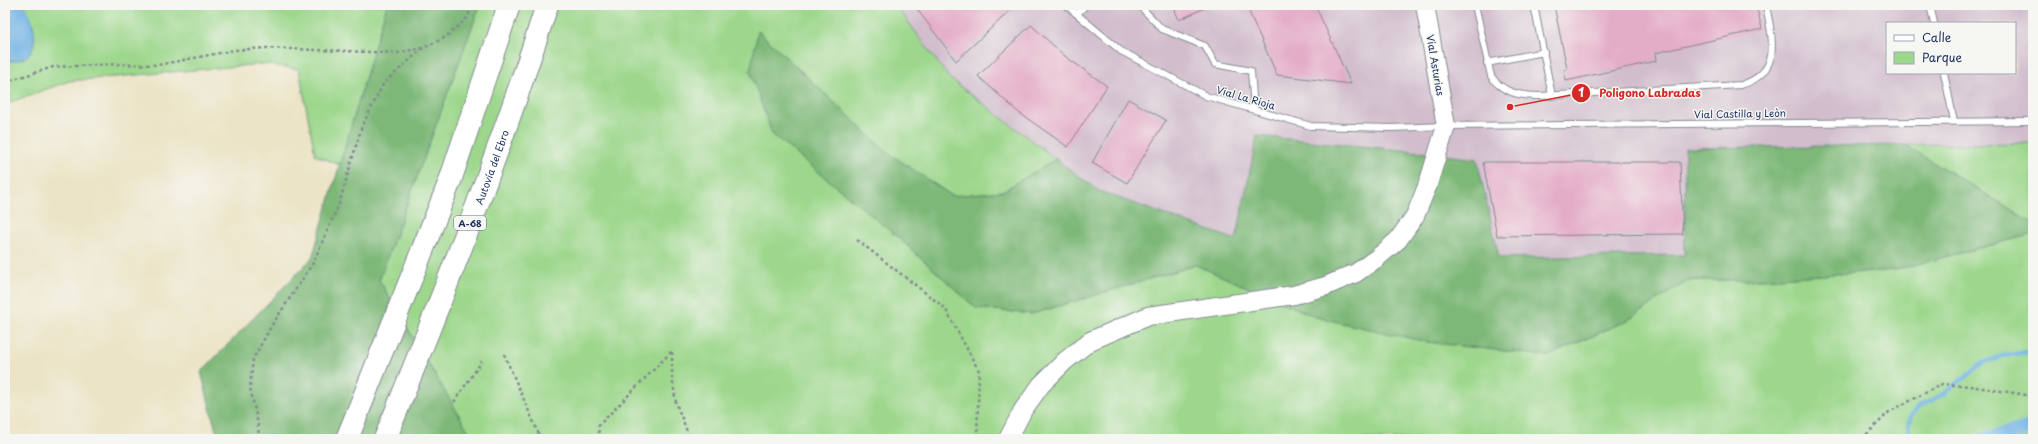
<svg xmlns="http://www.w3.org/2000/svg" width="2038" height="444" font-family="'Playpen Sans',sans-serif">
	<rect width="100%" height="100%" fill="#f6f6f2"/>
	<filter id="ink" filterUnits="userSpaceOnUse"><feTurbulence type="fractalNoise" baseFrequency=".025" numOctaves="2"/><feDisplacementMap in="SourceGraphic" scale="8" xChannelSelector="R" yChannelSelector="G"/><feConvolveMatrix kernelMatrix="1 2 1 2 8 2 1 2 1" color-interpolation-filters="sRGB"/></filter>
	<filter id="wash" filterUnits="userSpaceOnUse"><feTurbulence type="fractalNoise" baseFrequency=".012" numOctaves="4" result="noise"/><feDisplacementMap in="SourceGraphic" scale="16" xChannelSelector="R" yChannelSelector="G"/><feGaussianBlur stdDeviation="0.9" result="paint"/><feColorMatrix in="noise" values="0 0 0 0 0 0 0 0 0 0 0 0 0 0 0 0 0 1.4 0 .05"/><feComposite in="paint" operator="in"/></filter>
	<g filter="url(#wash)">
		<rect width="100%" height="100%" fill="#ece4c6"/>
		<path fill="#d1bdcc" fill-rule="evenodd" d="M896,5H2033V143L1685,148V255L1499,258L1477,159L1257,136L1237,240L1099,191L949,78ZM1887,23H2015V73H1887Z"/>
		<g fill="#9cd78b" stroke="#5c8374">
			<path d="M5,5H387L340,165L315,155L299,69L263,64L69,81L5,104Z"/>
			<path d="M480,5H896L949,78L1056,159L1003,191L952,196L887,152L758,31L900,239L976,308L1032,314L1196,265L1316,317L1428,342L1548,356L1628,320L1689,280H1746L1895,270L2033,234V439H473L379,280Z"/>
			<path d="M2033,143V223L1905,145Z"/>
		</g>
		<g fill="#7db877" stroke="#4c746a">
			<path d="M387,5H480L379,280L473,439H218L201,372L312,258Z"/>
			<path d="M758,31L887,152L952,196L1003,191L1056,159L1099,191L1236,240L1257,136L1402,150L1477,159L1499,258L1685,255V148L1905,145L2033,223V234L1895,270L1746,280H1689L1628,320L1548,356L1427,342L1316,317L1196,265L1032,314L976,308L900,239L772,134L750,71Z"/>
		</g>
		<path fill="#6eb1e3" stroke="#4470a0" d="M5,5C10,5 19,3 24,6C27,8 28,13 30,16C39,40 36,63 5,61Z"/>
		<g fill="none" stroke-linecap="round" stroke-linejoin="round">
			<path stroke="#6eb1e3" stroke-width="4.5" d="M1911,439L1908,427L1910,417L1920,406L1943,394L1985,362L2002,356L2033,351"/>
			<path stroke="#6eb1e3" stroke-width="15" d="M1986,439L2033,427"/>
		</g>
		<g id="blocks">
			<g fill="#e4adc7">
				<path d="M914,5H1016L956,61Z"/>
				<path d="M1173,5H1211L1179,20Z"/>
				<path d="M1246,5H1315L1351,84L1277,75Z"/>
				<path d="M1554,5H1756L1762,29L1655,53L1656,61L1566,81L1564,70L1567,69Z"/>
				<path d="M1031,25L1066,57L1107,86L1068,147L1018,112L978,76Z"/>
				<path d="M1128,99L1166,120L1127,183L1092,163Z"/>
				<path d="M1483,162H1680L1683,234L1497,236Z"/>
			</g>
		</g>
	</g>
	<g filter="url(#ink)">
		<use href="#blocks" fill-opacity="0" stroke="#848a92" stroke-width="1"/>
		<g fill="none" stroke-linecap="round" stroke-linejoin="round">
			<g stroke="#848a92" stroke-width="8">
				<g id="lane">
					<path d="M1066,5L1121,51L1206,96L1311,126L1391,128L1446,126L2033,121"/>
					<path d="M1139,5L1162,29L1205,46L1215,64L1251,71L1254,109"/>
					<path d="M1475,5L1491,76C1502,93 1521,96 1540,96L1741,85C1783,72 1772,38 1766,5"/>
					<path d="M1534,5L1552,96"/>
					<path d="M1930,5L1934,23"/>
					<path d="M1077,14L1086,5"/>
					<path d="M1487,63L1544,52"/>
					<path d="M1944,73L1954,121"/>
				</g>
			</g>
			<g stroke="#848a92" stroke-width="20">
				<path id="secondary" d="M1008,439L1023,410L1041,385L1065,361L1090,341L1148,316L1294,295L1326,286L1356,273L1377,258L1398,240L1415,216L1428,184L1446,126L1425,5"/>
			</g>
			<g stroke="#848a92" stroke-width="24">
				<g id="highway">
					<path d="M347,439L450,181L509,5"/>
					<path id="s1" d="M385,439C443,296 500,152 547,5"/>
				</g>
			</g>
			<g stroke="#848a92" stroke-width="2.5" stroke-dasharray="3 3" stroke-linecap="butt">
				<path d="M5,82L53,67L121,64L158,65L235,50L266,48L397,53L422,48"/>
				<path d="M857,240L945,308L979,371L977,439"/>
				<path d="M672,352V377L676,403L690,439"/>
				<path d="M504,354L541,439"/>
				<path d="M454,402L482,361"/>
				<path d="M259,439L258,424L250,388L253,359L272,325L313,263L339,204L362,126L384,83L423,48L446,37L467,18L472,5"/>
				<path d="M598,439L599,425L672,351"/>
				<path d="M1862,439L1889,412L1942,384L1970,386L2033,396"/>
			</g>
			<use href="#lane" stroke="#fff" stroke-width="6"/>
			<use href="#secondary" stroke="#fff" stroke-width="18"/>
			<use href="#highway" stroke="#fff" stroke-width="22"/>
		</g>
	</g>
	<g text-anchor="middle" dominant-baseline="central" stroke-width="3" stroke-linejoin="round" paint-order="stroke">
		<rect fill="#f6f6f2" stroke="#5d6b8a" stroke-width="1" x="454" y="216" width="32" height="14" rx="3"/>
		<g font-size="9" font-weight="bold" fill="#1b2f5e">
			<text x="470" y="223">A-68</text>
		</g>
		<g font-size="10" fill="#1b2f5e" stroke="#f6f6f2">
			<text transform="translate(1436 65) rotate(80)">Vial Asturias</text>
			<text transform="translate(1246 97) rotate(16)">Vial La Rioja</text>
			<text transform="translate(1740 113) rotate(-1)">Vial Castilla y Leòn</text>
			<text stroke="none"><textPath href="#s1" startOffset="292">Autovía del Ebro</textPath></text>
		</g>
	</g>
	<path fill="none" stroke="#d62828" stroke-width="1.5" d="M1510 107L1581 93"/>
	<g fill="#d62828" stroke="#f6f6f2" stroke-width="1.5">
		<circle cx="1510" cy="107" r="4"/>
		<circle cx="1581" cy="93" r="10"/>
	</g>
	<g font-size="12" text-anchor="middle" font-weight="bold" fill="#fff">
		<text x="1581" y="97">1</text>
	</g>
	<g font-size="11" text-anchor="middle" font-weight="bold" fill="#d62828" stroke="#f6f6f2" stroke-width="3" stroke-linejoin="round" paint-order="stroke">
		<text x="1650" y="97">Poligono Labradas</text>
	</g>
	<rect width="2038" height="444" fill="none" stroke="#f6f6f2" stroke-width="20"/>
	<rect x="1886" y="22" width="130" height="52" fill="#f6f6f2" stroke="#9ea6b7"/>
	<rect x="1894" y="35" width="20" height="6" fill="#ffffff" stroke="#9ea6b7"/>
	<text x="1922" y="42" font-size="12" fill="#1b2f5e">Calle</text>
	<rect x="1894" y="52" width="20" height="12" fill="#9cd78b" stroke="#9ea6b7"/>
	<text x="1922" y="62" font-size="12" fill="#1b2f5e">Parque</text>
</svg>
